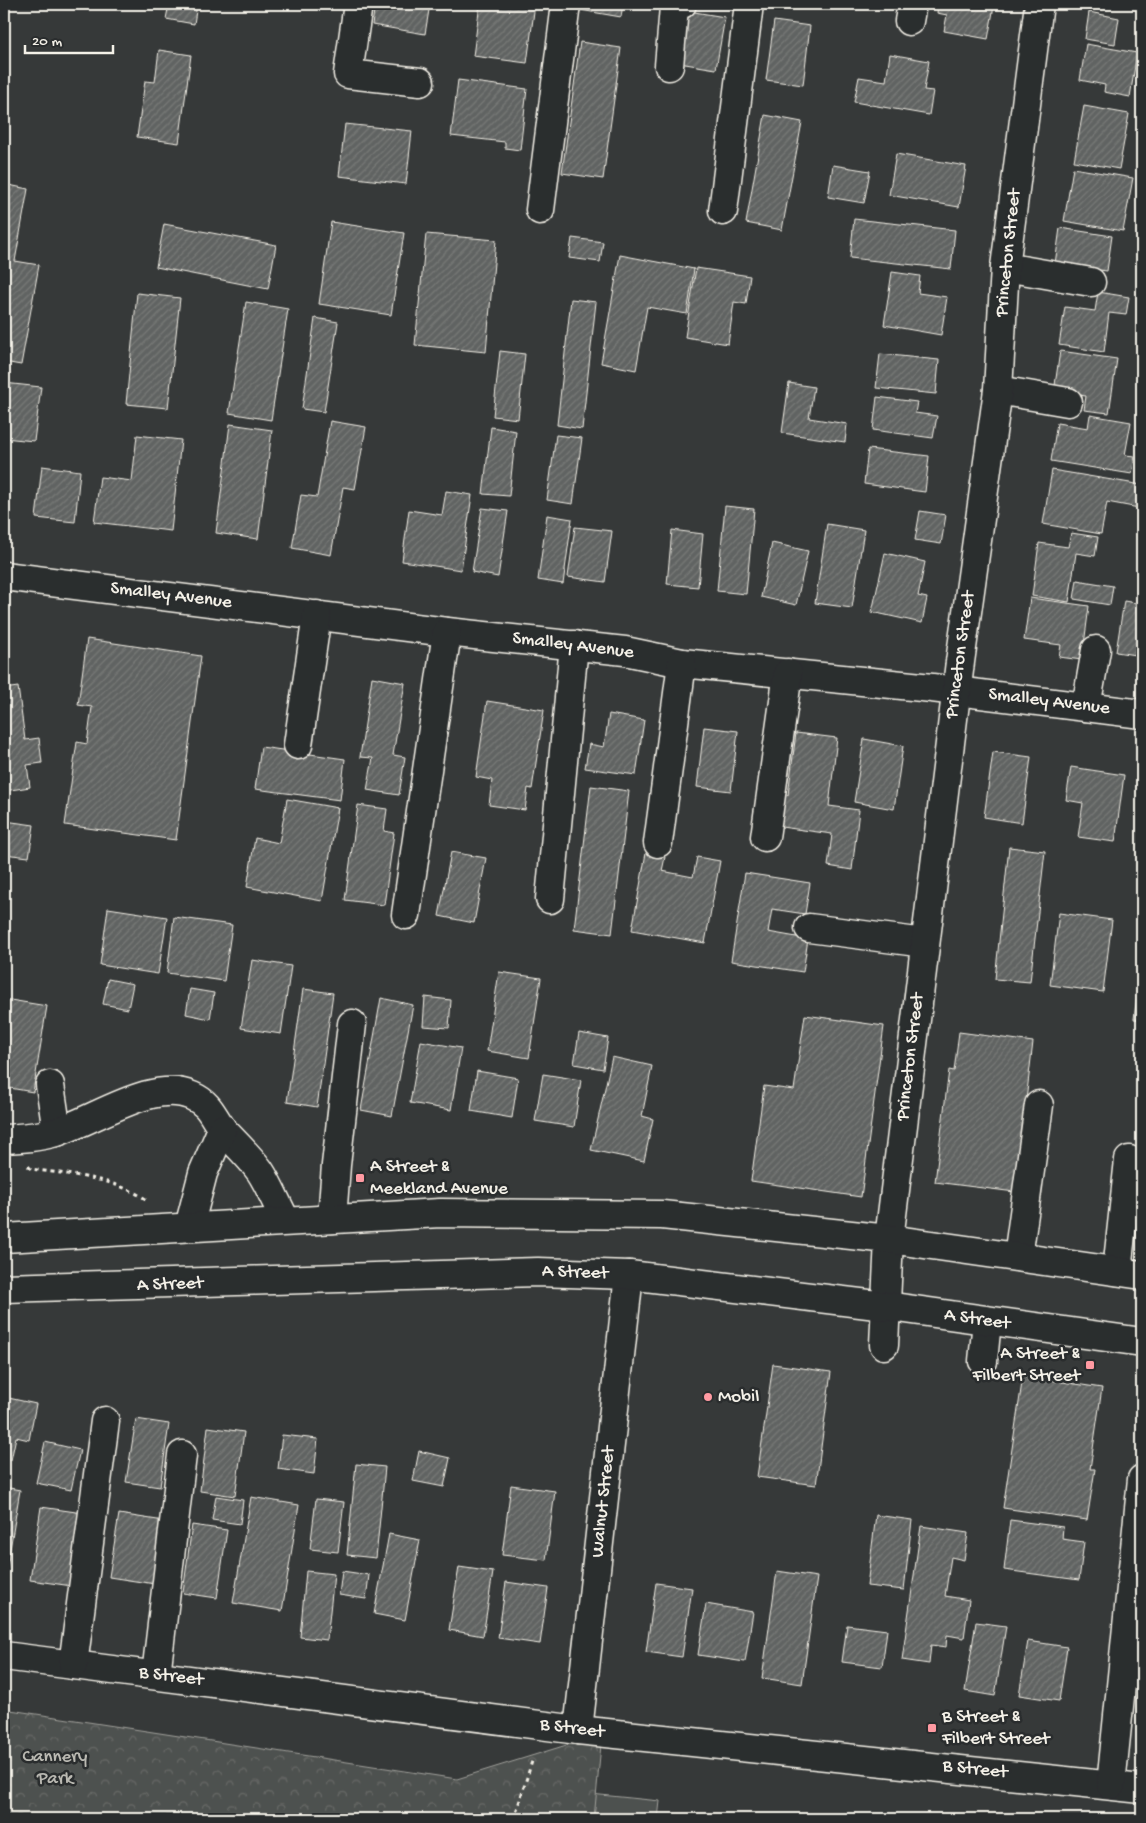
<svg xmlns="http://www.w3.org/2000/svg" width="1146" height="1823" font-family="'Gochi Hand',sans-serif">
	<defs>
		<pattern id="park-crowns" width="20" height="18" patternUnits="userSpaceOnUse" patternTransform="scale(1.25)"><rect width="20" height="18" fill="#4e514f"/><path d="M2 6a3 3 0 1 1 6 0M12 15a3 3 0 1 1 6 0" fill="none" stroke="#686a68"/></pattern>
		<pattern id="building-hatch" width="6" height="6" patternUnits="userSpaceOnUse" patternTransform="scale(1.25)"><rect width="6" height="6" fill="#616362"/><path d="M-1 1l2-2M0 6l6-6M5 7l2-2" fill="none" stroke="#787a78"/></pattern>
	</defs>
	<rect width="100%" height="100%" fill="#363939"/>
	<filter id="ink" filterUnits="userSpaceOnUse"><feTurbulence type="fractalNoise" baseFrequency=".02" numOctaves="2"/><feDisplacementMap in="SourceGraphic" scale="10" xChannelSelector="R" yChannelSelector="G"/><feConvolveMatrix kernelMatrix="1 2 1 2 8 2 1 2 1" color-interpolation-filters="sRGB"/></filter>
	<g filter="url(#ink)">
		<path fill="#4e514f" stroke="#a1a19c" d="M561,1791L660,1801L658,1819H558Z"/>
		<path fill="url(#park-crowns)" stroke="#a1a19c" d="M4,1709L457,1779L602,1734L594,1819H4Z"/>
		<g fill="url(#building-hatch)" stroke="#f4f1e8">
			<path d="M169,4H197L194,24L166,19Z"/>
			<path d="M375,4H430L425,34L372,25Z"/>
			<path d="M480,4H535L527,63L473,56Z"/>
			<path d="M581,4H623L621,17L580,10Z"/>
			<path d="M938,4H986L994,6L988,39L944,31L947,15L937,13Z"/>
			<path d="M688,11L725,17L716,69L679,63Z"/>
			<path d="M1089,12L1119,18L1115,44L1085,39Z"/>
			<path d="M774,21L810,26L803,85L766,80Z"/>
			<path d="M580,42L621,48L603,179L562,173Z"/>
			<path d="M1086,44L1137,53L1130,97L1104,92L1105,85L1080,80Z"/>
			<path d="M159,50L191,55L179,143L137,137L145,81L155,82Z"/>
			<path d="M890,54L929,61L924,90L933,91L929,115L854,102L859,77L886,81Z"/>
			<path d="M458,80L527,89L520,150L505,148V142L451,136Z"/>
			<path d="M1084,106L1129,114L1119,169L1074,161Z"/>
			<path d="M765,115L802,122L782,230L746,223Z"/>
			<path d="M345,124L412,131L406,184L339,176Z"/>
			<path d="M896,154L966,166L959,207L889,195Z"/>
			<path d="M833,165L870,171L864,203L828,197Z"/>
			<path d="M1073,168L1133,178L1123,231L1064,221Z"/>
			<path d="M4,184L28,189L15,261L39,265L21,365L4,362Z"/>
			<path d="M1142,214V244L1138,243Z"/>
			<path d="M854,219L955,230L951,269L850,258Z"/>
			<path d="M331,222L404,233L391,315L319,304Z"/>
			<path d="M164,224L276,245L268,289L156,267Z"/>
			<path d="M1060,228L1112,236L1107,271L1055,264Z"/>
			<path d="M426,234L496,240L486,352L415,345Z"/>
			<path d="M572,238L603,242L600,262L569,258Z"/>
			<path d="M620,255L694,269L687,314L647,307L636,370L601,363Z"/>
			<path d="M696,268L750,276L746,304L734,302L728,344L685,337Z"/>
			<path d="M892,272L920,276L918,293L947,297L941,335L884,325Z"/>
			<path d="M1098,292L1129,297L1126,315L1109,313L1104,352L1059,345L1065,307L1095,311Z"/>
			<path d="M137,293L180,298L168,408L126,404Z"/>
			<path d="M571,299L596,302L582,429L557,425Z"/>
			<path d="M246,302L288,309L271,420L229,413Z"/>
			<path d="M315,318L338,322L324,412L302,409Z"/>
			<path d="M500,351L525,354L518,419L493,416Z"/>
			<path d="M1060,351L1117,359L1109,413L1084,410L1086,396L1054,392Z"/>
			<path d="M880,354L939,360L936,394L876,388Z"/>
			<path d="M4,383L41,387L34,441L4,438Z"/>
			<path d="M789,383L814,387L809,418L847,424L845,442L782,433Z"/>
			<path d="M877,397L917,402L915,413L937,416L933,438L873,430Z"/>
			<path d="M1090,415L1131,422L1125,455L1135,456L1132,474L1051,461L1057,423L1088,428Z"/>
			<path d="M330,421L366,427L355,489L343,487L331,555L292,548L301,495L317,497Z"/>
			<path d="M230,424L272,430L258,539L216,533Z"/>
			<path d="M491,427L516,431L509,496L483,494Z"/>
			<path d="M137,435L181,440L171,531L94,522L100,477L132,481Z"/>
			<path d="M556,435L582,438L573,504L547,500Z"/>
			<path d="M868,449L929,456L925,492L864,484Z"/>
			<path d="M42,466L80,471L75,522L36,518Z"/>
			<path d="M1052,470L1142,485L1139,508L1107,502L1101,534L1043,524Z"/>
			<path d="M446,491L472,495L461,570L402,561L409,510L442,515Z"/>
			<path d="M725,506L754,509L746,594L717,591Z"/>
			<path d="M482,508L508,511L498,577L472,572Z"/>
			<path d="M920,511L946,515L941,544L915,540Z"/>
			<path d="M547,515L572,519L563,584L538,580Z"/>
			<path d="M827,524L864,530L852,608L815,603Z"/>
			<path d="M575,527L612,531L605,582L568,577Z"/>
			<path d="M672,530L703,534L698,587L667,584Z"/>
			<path d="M1071,533L1098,537L1095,556L1076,553L1069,602L1032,596L1039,543L1068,547Z"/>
			<path d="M772,543L808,551L796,605L761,597Z"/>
			<path d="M885,553L925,562L918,596L927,598L922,623L872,612Z"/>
			<path d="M1077,580L1113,586L1110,605L1074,599Z"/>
			<path d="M1030,598L1089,606L1082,660L1059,657L1061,645L1024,640Z"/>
			<path d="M1124,601L1142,604V656L1116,652Z"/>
			<path d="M87,639L201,656L176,840L65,825L77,742L87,744L92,707L78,705Z"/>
			<path d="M372,677L405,683L393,755L405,757L399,795L367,790L373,758L360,757Z"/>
			<path d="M18,687L25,740L39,738L42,763L27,765L30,787L4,791V689Z"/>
			<path d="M487,701L544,710L532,789L528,788L525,810L489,805L492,780L476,777Z"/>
			<path d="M609,714L644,720L636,775L585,768L589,744L604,747Z"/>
			<path d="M704,727L738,731L731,791L697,787Z"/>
			<path d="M796,733L837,738L829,806L859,810L852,870L828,866L832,834L774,826L778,793L788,795Z"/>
			<path d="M864,739L903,746L894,809L854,802Z"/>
			<path d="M261,747L345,759L340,800L255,789Z"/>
			<path d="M993,752L1031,757L1022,823L984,817Z"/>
			<path d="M1071,767L1124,775L1115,842L1078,837L1083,803L1066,800Z"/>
			<path d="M591,786L629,791L612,934L574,929Z"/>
			<path d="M287,799L338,808L322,901L247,887L255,838L279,843Z"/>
			<path d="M358,805L387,809L384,831L394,833L384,905L345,900Z"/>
			<path d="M5,821L34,825L29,857L4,854Z"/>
			<path d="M1009,847L1045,851L1030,982L995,979Z"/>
			<path d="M451,852L486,858L474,923L439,916Z"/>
			<path d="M646,853L665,857L662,871L693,877L697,857L720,861L705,943L632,930Z"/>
			<path d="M745,873L810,883L805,914L772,909L768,932L808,939L803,972L731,961Z"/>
			<path d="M108,908L167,917L158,974L100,965Z"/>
			<path d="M1059,913L1112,920L1103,992L1050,985Z"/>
			<path d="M174,917L232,925L224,981L167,973Z"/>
			<path d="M252,960L291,966L281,1034L241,1028Z"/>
			<path d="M499,972L541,978L529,1058L487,1051Z"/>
			<path d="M108,979L133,984L128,1009L103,1004Z"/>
			<path d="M1139,979H1142V1020L1134,1019Z"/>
			<path d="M190,989L214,993L210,1019L186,1014Z"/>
			<path d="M303,989L333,993L317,1107L287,1102Z"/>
			<path d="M425,997L451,1000L449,1028L423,1026Z"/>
			<path d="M381,998L413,1005L392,1116L361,1110Z"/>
			<path d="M4,999L47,1006L33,1092L4,1087Z"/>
			<path d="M805,1015L884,1026L861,1197L751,1181L764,1086L794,1090Z"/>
			<path d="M959,1032L1033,1042L1015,1192L935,1182L949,1070L954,1071Z"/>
			<path d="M579,1033L608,1038L603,1069L574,1064Z"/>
			<path d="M421,1041L461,1048L451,1110L410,1103Z"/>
			<path d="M612,1057L652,1066L642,1116L653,1119L644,1161L591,1150Z"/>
			<path d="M477,1071L518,1078L512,1118L471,1111Z"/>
			<path d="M543,1074L581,1080L574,1127L535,1121Z"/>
			<path d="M773,1364L831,1372L816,1485L757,1477Z"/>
			<path d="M1023,1376L1102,1388L1090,1469H1095L1087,1520L1003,1508Z"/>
			<path d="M4,1397L36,1404L29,1440L16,1437L11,1460L4,1459Z"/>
			<path d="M136,1419L169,1424L160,1487L126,1482Z"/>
			<path d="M208,1427L244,1432L235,1496L200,1491Z"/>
			<path d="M282,1435L318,1439L314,1474L278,1469Z"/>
			<path d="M45,1442L80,1450L71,1490L36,1483Z"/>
			<path d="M419,1451L450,1458L444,1487L413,1481Z"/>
			<path d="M356,1464L385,1467L376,1558L347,1555Z"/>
			<path d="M511,1485L555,1491L546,1560L502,1555Z"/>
			<path d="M4,1487L20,1490L5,1579H4Z"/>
			<path d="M216,1496L243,1500L240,1524L212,1520Z"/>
			<path d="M251,1497L299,1505L282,1611L233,1603Z"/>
			<path d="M316,1499L344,1502L338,1552L310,1549Z"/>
			<path d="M41,1507L83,1513L72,1586L30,1580Z"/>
			<path d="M119,1514L164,1521L155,1584L109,1577Z"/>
			<path d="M876,1515L912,1520L904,1590L867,1586Z"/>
			<path d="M1010,1520L1063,1527L1062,1539L1084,1542L1079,1580L1004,1570Z"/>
			<path d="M192,1525L227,1530L217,1598L183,1593Z"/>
			<path d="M921,1526L968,1533L964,1560L951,1557L945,1596L969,1600L964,1638L947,1635L946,1647L931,1645L929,1664L902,1660Z"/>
			<path d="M389,1534L420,1540L405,1620L374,1614Z"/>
			<path d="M459,1567L493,1572L483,1636L449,1630Z"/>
			<path d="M306,1571L334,1574L327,1640L300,1637Z"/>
			<path d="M342,1571L369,1575L366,1599L339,1595Z"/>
			<path d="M777,1571L817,1577L802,1684L762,1678Z"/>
			<path d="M506,1582L548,1588L540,1644L498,1638Z"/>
			<path d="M656,1583L692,1588L682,1657L646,1652Z"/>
			<path d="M706,1604L753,1612L745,1662L698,1655Z"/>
			<path d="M976,1622L1006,1626L995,1696L965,1691Z"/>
			<path d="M847,1625L887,1630L882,1667L842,1662Z"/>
			<path d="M1028,1641L1067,1647L1059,1701L1019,1695Z"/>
		</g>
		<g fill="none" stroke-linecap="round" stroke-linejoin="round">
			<g stroke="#f4f1e8" stroke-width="31">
				<g id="minor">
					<path d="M358,4L348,74L420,82"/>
					<path d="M909,21L912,4"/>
					<path d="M669,66L674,7L682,4"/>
					<path d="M540,210L566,4"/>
					<path d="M723,211L749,4"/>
					<path d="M1005,267L1091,282"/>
					<path d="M998,390L1068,402"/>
					<path d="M4,576L447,632L625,651L682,663L932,688L1142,714"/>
					<path d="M1086,707L1096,650"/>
					<path d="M298,745L317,615"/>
					<path d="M765,837L788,673"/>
					<path d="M658,843L682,663"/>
					<path d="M550,899L574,645"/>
					<path d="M406,915L447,632"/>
					<path d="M809,928L925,943"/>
					<path d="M50,1085L57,1132"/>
					<path d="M4,1139C22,1138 39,1137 56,1132C94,1121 153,1078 192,1096C212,1105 212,1117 224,1131C236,1144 250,1157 260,1171C270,1186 277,1205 286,1221"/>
					<path d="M332,1219L336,1165L352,1024"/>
					<path d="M189,1227L203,1173L222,1129"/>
					<path d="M1018,1257L1039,1105"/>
					<path d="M1117,1271L1129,1160"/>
					<path d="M884,1345L889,1239L960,662L998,390L1005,267L1039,4"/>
					<path d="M983,1361L987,1321"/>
					<path d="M4,1656L578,1730L1142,1789"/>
					<path d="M73,1665L105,1421"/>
					<path d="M156,1675L182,1455"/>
					<path d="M578,1730L629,1275"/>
					<path d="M1111,1785L1142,1479"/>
				</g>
			</g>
			<g stroke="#f4f1e8" stroke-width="31">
				<g id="major">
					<path d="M4,1238L440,1213L662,1215L889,1239L1142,1275"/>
					<path d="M4,1288L538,1272L629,1275L885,1306L1142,1342"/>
				</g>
			</g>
			<g stroke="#f4f1e8" stroke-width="3" stroke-dasharray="4 4" stroke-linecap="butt">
				<path d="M28,1166L31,1169C70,1175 113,1177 147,1200"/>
				<path d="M514,1819L533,1758"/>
			</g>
			<use href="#minor" stroke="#2a2d2e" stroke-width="28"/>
			<use href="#major" stroke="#2a2d2e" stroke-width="28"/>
		</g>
	</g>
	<g fill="#ff9aa2" stroke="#2a2d2e" stroke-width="2">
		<rect x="355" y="1173" width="10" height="10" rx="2.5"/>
		<rect x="1085" y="1360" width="10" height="10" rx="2.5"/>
		<circle cx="708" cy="1397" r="5"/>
		<rect x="927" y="1723" width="10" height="10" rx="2.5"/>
	</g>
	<g text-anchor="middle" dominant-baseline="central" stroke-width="5" stroke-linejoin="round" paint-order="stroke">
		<g font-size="19" fill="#f4f1e8" stroke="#2a2d2e">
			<text transform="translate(1009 253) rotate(-84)">Princeton Street</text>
			<text transform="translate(171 596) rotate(7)">Smalley Avenue</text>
			<text transform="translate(573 646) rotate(7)">Smalley Avenue</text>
			<text transform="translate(961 655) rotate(-82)">Princeton Street</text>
			<text transform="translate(1049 702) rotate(7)">Smalley Avenue</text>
			<text transform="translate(911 1057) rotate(-83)">Princeton Street</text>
			<text transform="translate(575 1273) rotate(2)">A Street</text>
			<text transform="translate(170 1285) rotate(-2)">A Street</text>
			<text transform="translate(977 1320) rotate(8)">A Street</text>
			<text transform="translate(604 1502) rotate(-84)">Walnut Street</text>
			<text transform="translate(171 1677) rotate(7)">B Street</text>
			<text transform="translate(572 1729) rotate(7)">B Street</text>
			<text transform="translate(975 1770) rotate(6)">B Street</text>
		</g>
		<g font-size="19" fill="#f4f1e8" stroke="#2a2d2e" text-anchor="start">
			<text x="370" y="1167">A Street &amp;<tspan x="370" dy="22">Meekland Avenue</tspan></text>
			<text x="1080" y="1354" text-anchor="end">A Street &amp;<tspan x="1080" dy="22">Filbert Street</tspan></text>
			<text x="718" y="1397">Mobil</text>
			<text x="942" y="1717">B Street &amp;<tspan x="942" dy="22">Filbert Street</tspan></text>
		</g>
		<g font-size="19" fill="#bab9b2" stroke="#2a2d2e">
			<text x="55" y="1757">Cannery<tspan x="55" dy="22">Park</tspan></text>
		</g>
	</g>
	<rect width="1146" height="1823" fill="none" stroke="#2a2d2e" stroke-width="20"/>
	<rect x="10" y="10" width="1126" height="1803" fill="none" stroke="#f4f1e8" stroke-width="2" filter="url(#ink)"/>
	<path d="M25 45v8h88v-8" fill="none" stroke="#f4f1e8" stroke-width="2.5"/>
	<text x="32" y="45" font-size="15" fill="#f4f1e8" stroke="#2a2d2e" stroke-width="4" paint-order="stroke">20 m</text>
</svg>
